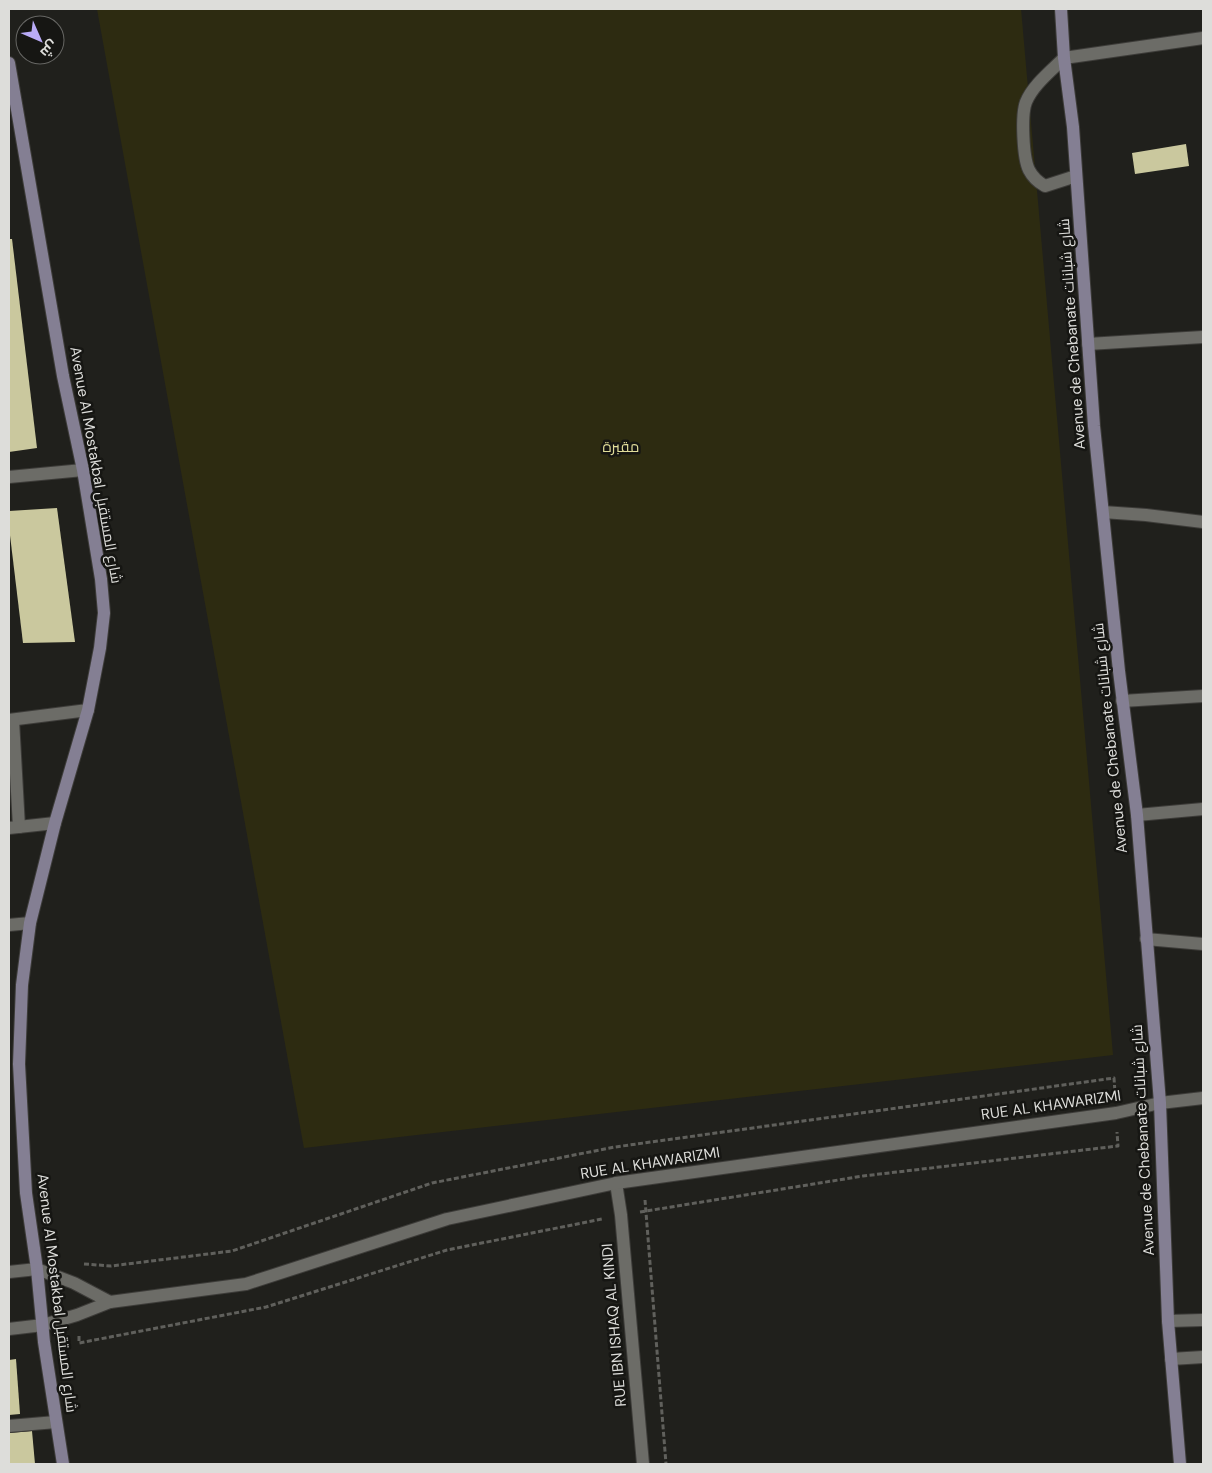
<svg xmlns="http://www.w3.org/2000/svg" width="1212" height="1473" font-family="'DM Sans',Cairo,sans-serif">
	<rect width="100%" height="100%" fill="#20201c"/>
	<path fill="#2d2b11" d="M97,9H1021L1113,1055L304,1148Z"/>
	<g fill="#cac89e">
		<path d="M1186,144L1189,166L1135,174L1132,153Z"/>
		<path d="M9,239H12L37,448L9,452Z"/>
		<path d="M57,508L75,642L23,643L9,527V511Z"/>
		<path d="M16,1359L20,1414L9,1415V1360Z"/>
		<path d="M32,1431L35,1464H9V1433Z"/>
	</g>
	<g fill="none" stroke-linecap="round" stroke-linejoin="round">
		<g stroke="#3d3c39" stroke-width="14">
			<path id="lane" d="M1064,58C1051,71 1033,85 1026,102C1021,115 1023,158 1029,170C1033,178 1038,182 1045,186L1076,176"/>
		</g>
		<g stroke="#3d3c39" stroke-width="14">
			<g id="street">
				<path d="M1064,58L1203,38"/>
				<path d="M1088,344L1203,337"/>
				<path d="M9,477L83,470"/>
				<path d="M1103,512L1146,515L1203,522"/>
				<path d="M1122,701L1203,696"/>
				<path d="M9,720L88,710"/>
				<path d="M13,720L19,827"/>
				<path d="M1137,815L1203,809"/>
				<path d="M9,828L55,823"/>
				<path d="M9,925L30,923"/>
				<path d="M1146,939L1203,944"/>
				<path d="M616,1183L621,1215L643,1464"/>
				<path d="M9,1272L37,1269L74,1283L110,1302"/>
				<path d="M1168,1321L1203,1320"/>
				<path d="M9,1329L43,1325L77,1315L110,1302L246,1284L447,1219L616,1183L1116,1113L1160,1103L1203,1098"/>
				<path d="M1171,1359L1203,1357"/>
				<path d="M9,1426L56,1422"/>
			</g>
		</g>
		<g stroke="#3d3c39" stroke-width="14">
			<g id="secondary">
				<path d="M1061,9L1064,58L1073,127L1094,426L1119,671L1137,815L1160,1103L1168,1321L1180,1464"/>
				<path d="M9,63L63,376L83,470L101,579L104,613L100,648L88,710L55,823L30,923L22,985L19,1064L26,1193L37,1269L44,1342L63,1464"/>
			</g>
		</g>
		<g stroke="#60605c" stroke-width="3" stroke-dasharray="5 2.5" stroke-linecap="butt">
			<path d="M645,1200L666,1464"/>
			<path d="M640,1212L863,1176L1118,1146L1117,1132"/>
			<path d="M84,1264L111,1266L232,1251L432,1183L615,1147L1114,1078L1115,1093"/>
			<path d="M79,1336V1343L266,1307L447,1250L602,1219"/>
		</g>
		<use href="#lane" stroke="#6c6c67" stroke-width="12"/>
		<use href="#street" stroke="#6c6c67" stroke-width="12"/>
		<use href="#secondary" stroke="#847f93" stroke-width="12"/>
	</g>
	<g text-anchor="middle" dominant-baseline="central" stroke-width="5" stroke-linejoin="round" paint-order="stroke">
		<g font-size="15" fill="#ddddda" stroke="#161613">
			<text transform="translate(1072 334) rotate(-94)">Avenue de Chebanate شارع شبانات</text>
			<text transform="translate(96 465) rotate(80)">Avenue Al Mostakbal شارع المستقبل</text>
			<text transform="translate(1110 738) rotate(-96)">Avenue de Chebanate شارع شبانات</text>
			<text transform="translate(1051 1105) rotate(-8)">RUE AL KHAWARIZMI</text>
			<text transform="translate(1143 1140) rotate(-93)">Avenue de Chebanate شارع شبانات</text>
			<text transform="translate(650 1163) rotate(-9)">RUE AL KHAWARIZMI</text>
			<text transform="translate(57 1293) rotate(83)">Avenue Al Mostakbal شارع المستقبل</text>
			<text transform="translate(614 1325) rotate(-95)">RUE IBN ISHAQ AL KINDI</text>
		</g>
		<g font-size="15" fill="#e1dd9a" stroke="#161613">
			<text x="621" y="447">مقبرة</text>
		</g>
	</g>
	<rect width="1212" height="1473" fill="none" stroke="#ddddda" stroke-width="20"/>
	<g transform="translate(40 40) rotate(135)"><circle r="24" fill="#161613" stroke="#666663"/>
	<path d="M0-4L9 19L0 12L-9 19Z" fill="#b9abf7"/>
	<text y="-8" font-size="14" font-weight="bold" text-anchor="middle" fill="#ddddda">ش</text>
	</g>
</svg>
